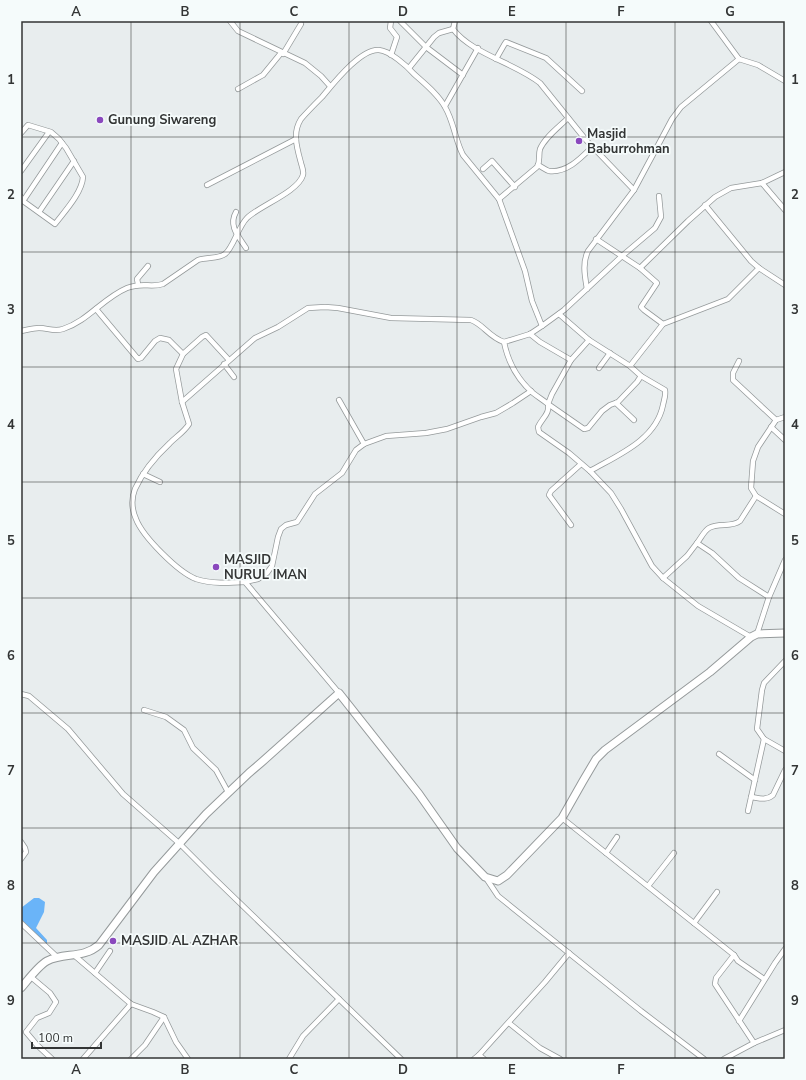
<svg xmlns="http://www.w3.org/2000/svg" width="806" height="1080" font-family="'Nunito Sans',sans-serif">
	<rect width="100%" height="100%" fill="#e8edee"/>
	<path fill="#6ab4f8" d="M34,898H39L45,902L44,912L36,928L47,940V946L21,920V908Z"/>
	<g fill="none" stroke-linecap="round" stroke-linejoin="round">
		<g stroke="#959a9b" stroke-width="6">
			<g id="street">
				<path d="M230,21L238,31L305,63L321,76L330,86"/>
				<path d="M400,21L426,47L463,75"/>
				<path d="M455,21L453,29C472,54 515,63 540,83L586,140L634,190L588,251C582,263 585,277 587,289"/>
				<path d="M711,21L739,59L758,65L785,81"/>
				<path d="M283,54L301,24"/>
				<path d="M391,55L397,37L390,28L391,21"/>
				<path d="M496,59L504,45L506,42L546,58L582,91"/>
				<path d="M409,68L434,37L439,33L453,29"/>
				<path d="M238,89L263,75L281,53"/>
				<path d="M445,106L478,48"/>
				<path d="M21,133L28,125L51,132L59,139L66,148L83,177C82,193 64,212 55,224L23,201L21,197"/>
				<path d="M538,165C542,167 546,170 549,171C567,173 581,158 592,147"/>
				<path d="M483,169L492,161L515,187"/>
				<path d="M21,171L49,132"/>
				<path d="M762,183L785,210"/>
				<path d="M207,185L296,139"/>
				<path d="M634,190L664,134L672,119L681,107L739,59"/>
				<path d="M499,199L537,167C541,160 538,156 540,149C545,137 559,127 568,118"/>
				<path d="M23,201L62,143"/>
				<path d="M705,205L751,261L759,268L785,285"/>
				<path d="M39,212L74,161"/>
				<path d="M236,212C228,226 239,237 246,248"/>
				<path d="M596,239L640,268L688,221L715,197L731,188L762,183L785,172"/>
				<path d="M138,284L137,279L148,266"/>
				<path d="M96,309L138,359L141,358L155,341L160,338L169,340L183,354"/>
				<path d="M663,324L728,299L759,268"/>
				<path d="M542,326L530,334L504,342C508,362 517,379 533,393C538,397 543,400 548,404C550,414 542,418 538,427L539,432L569,453L590,471L611,493L621,509L652,566L663,578L698,606L751,637"/>
				<path d="M21,331C27,330 33,328 39,328C48,328 54,332 63,329C88,321 103,298 127,288C142,282 151,288 163,284L198,260C206,257 219,259 225,254C233,248 238,227 247,218C259,206 298,192 303,175C304,171 302,167 301,163C297,148 292,133 301,119C308,111 315,104 322,97C333,84 361,48 379,50C390,51 407,66 414,74C425,84 438,94 445,107C454,122 455,140 463,155L499,199L525,271L532,301L542,326L564,310L622,256L655,228L661,217L659,196"/>
				<path d="M530,334L540,342L571,360L552,394L548,404L584,429L588,428L602,411L610,405L618,402L637,382L641,376L630,366L589,340L559,314"/>
				<path d="M229,360L206,335L202,337L183,354L176,369L182,402L189,424C185,431 176,437 170,443C155,457 143,471 135,489C131,499 132,510 136,519C143,537 178,572 196,579C212,584 229,583 245,582"/>
				<path d="M571,360L589,340"/>
				<path d="M739,361L733,373V380L776,420"/>
				<path d="M224,364L234,377"/>
				<path d="M630,366L663,324L644,310L641,307L657,283L640,268"/>
				<path d="M599,368L610,353"/>
				<path d="M339,400L364,444"/>
				<path d="M182,402L255,338L278,327L308,308L325,307L338,308L391,318L471,320C483,324 489,337 504,342"/>
				<path d="M616,403L634,420"/>
				<path d="M785,417L776,420L758,447L753,461L751,488L756,496L785,514"/>
				<path d="M771,427L785,440"/>
				<path d="M590,471C618,455 656,440 663,405C664,400 666,395 665,390L641,376"/>
				<path d="M143,474L160,482"/>
				<path d="M571,525L549,495L551,491L581,464"/>
				<path d="M697,543C701,538 704,531 709,528C719,522 731,528 740,521L756,496"/>
				<path d="M663,578L687,556L697,543L712,553L739,578L769,597L785,560"/>
				<path d="M757,634L769,597"/>
				<path d="M785,661L764,683L762,690L757,729L764,739L785,751"/>
				<path d="M339,693L245,582L258,579L267,573L272,566L278,537L281,529L286,525L297,522L315,494L342,473L356,450L364,444L386,436L426,433L447,429L481,417L496,413L513,403L531,391"/>
				<path d="M21,694L29,696L68,729L123,794L180,844L214,878L401,1059"/>
				<path d="M144,710L166,717L184,730L193,748L216,770L228,792"/>
				<path d="M719,754L755,780"/>
				<path d="M751,797C759,798 766,801 773,795L785,770"/>
				<path d="M748,811L764,739"/>
				<path d="M562,818L734,955L716,978L715,984L754,1043L724,1059"/>
				<path d="M21,842L25,848L26,852L21,859"/>
				<path d="M606,853L617,837"/>
				<path d="M486,878L498,896L641,1011L704,1059"/>
				<path d="M648,886L674,853"/>
				<path d="M21,923L57,957"/>
				<path d="M694,923L717,892"/>
				<path d="M734,955L738,961L764,979"/>
				<path d="M75,956L131,1004L153,1012L164,1017L176,1042L188,1059"/>
				<path d="M95,973L110,951"/>
				<path d="M31,977L50,993L56,1002L49,1013L37,1018L26,1032L37,1045L52,1059"/>
				<path d="M739,1021L775,963L785,949"/>
				<path d="M509,1023L540,1048L560,1059"/>
				<path d="M754,1043L785,1030"/>
				<path d="M479,1055L545,982L569,953"/>
				<path d="M83,1059L131,1004"/>
				<path d="M131,1059L145,1045L164,1017"/>
				<path d="M289,1059L303,1036L339,999"/>
				<path d="M474,1059L479,1055L484,1059"/>
			</g>
		</g>
		<g stroke="#959a9b" stroke-width="9">
			<path id="secondary" d="M21,988C28,980 38,966 47,961C64,952 83,959 99,945L154,872L206,814L249,773L263,761L339,693L419,794L457,848L485,877L498,881L507,875L562,818L583,781L596,759L605,750L710,672L751,637L757,634L785,633"/>
		</g>
		<use href="#street" stroke="#fff" stroke-width="4.5"/>
		<use href="#secondary" stroke="#fff" stroke-width="7"/>
	</g>
	<path fill="none" stroke="#333535" stroke-width="1" stroke-opacity="0.55" d="M131,21V1059M240,21V1059M349,21V1059M457,21V1059M566,21V1059M675,21V1059M21,137H785M21,252H785M21,367H785M21,482H785M21,598H785M21,713H785M21,828H785M21,943H785"/>
	<g fill="#8a48bd" stroke="#f5fbfb" stroke-width="1.5">
		<circle cx="100" cy="120" r="4"/>
		<circle cx="579" cy="141" r="4"/>
		<circle cx="216" cy="567" r="4"/>
		<circle cx="113" cy="941" r="4"/>
	</g>
	<g text-anchor="middle" dominant-baseline="central" stroke-width="3.5" stroke-linejoin="round" paint-order="stroke">
		<g font-size="13" font-weight="bold" fill="#333535" stroke="#f5fbfb" text-anchor="start">
			<text x="108" y="120">Gunung Siwareng</text>
			<text x="587" y="134">Masjid<tspan x="587" dy="15">Baburrohman</tspan></text>
			<text x="224" y="560">MASJID<tspan x="224" dy="15">NURUL IMAN</tspan></text>
			<text x="121" y="941">MASJID AL AZHAR</text>
		</g>
	</g>
	<rect width="806" height="1080" fill="none" stroke="#f5fbfb" stroke-width="44"/>
	<path d="M32 1042v6h69v-6" fill="none" stroke="#333535" stroke-width="2"/>
	<text x="38" y="1042" font-size="12" fill="#333535" stroke="#f5fbfb" stroke-width="3" paint-order="stroke">100 m</text>
	<rect x="22" y="22" width="762" height="1036" fill="none" stroke="#333535" stroke-width="1.5"/>
	<g font-size="13" text-anchor="middle" font-weight="bold" fill="#333535">
		<text x="76" y="16">A</text>
		<text x="185" y="16">B</text>
		<text x="294" y="16">C</text>
		<text x="403" y="16">D</text>
		<text x="512" y="16">E</text>
		<text x="621" y="16">F</text>
		<text x="730" y="16">G</text>
		<text x="11" y="84">1</text>
		<text x="795" y="84">1</text>
		<text x="11" y="199">2</text>
		<text x="795" y="199">2</text>
		<text x="11" y="314">3</text>
		<text x="795" y="314">3</text>
		<text x="11" y="429">4</text>
		<text x="795" y="429">4</text>
		<text x="11" y="545">5</text>
		<text x="795" y="545">5</text>
		<text x="11" y="660">6</text>
		<text x="795" y="660">6</text>
		<text x="11" y="775">7</text>
		<text x="795" y="775">7</text>
		<text x="11" y="890">8</text>
		<text x="795" y="890">8</text>
		<text x="11" y="1005">9</text>
		<text x="795" y="1005">9</text>
		<text x="76" y="1074">A</text>
		<text x="185" y="1074">B</text>
		<text x="294" y="1074">C</text>
		<text x="403" y="1074">D</text>
		<text x="512" y="1074">E</text>
		<text x="621" y="1074">F</text>
		<text x="730" y="1074">G</text>
	</g>
</svg>
